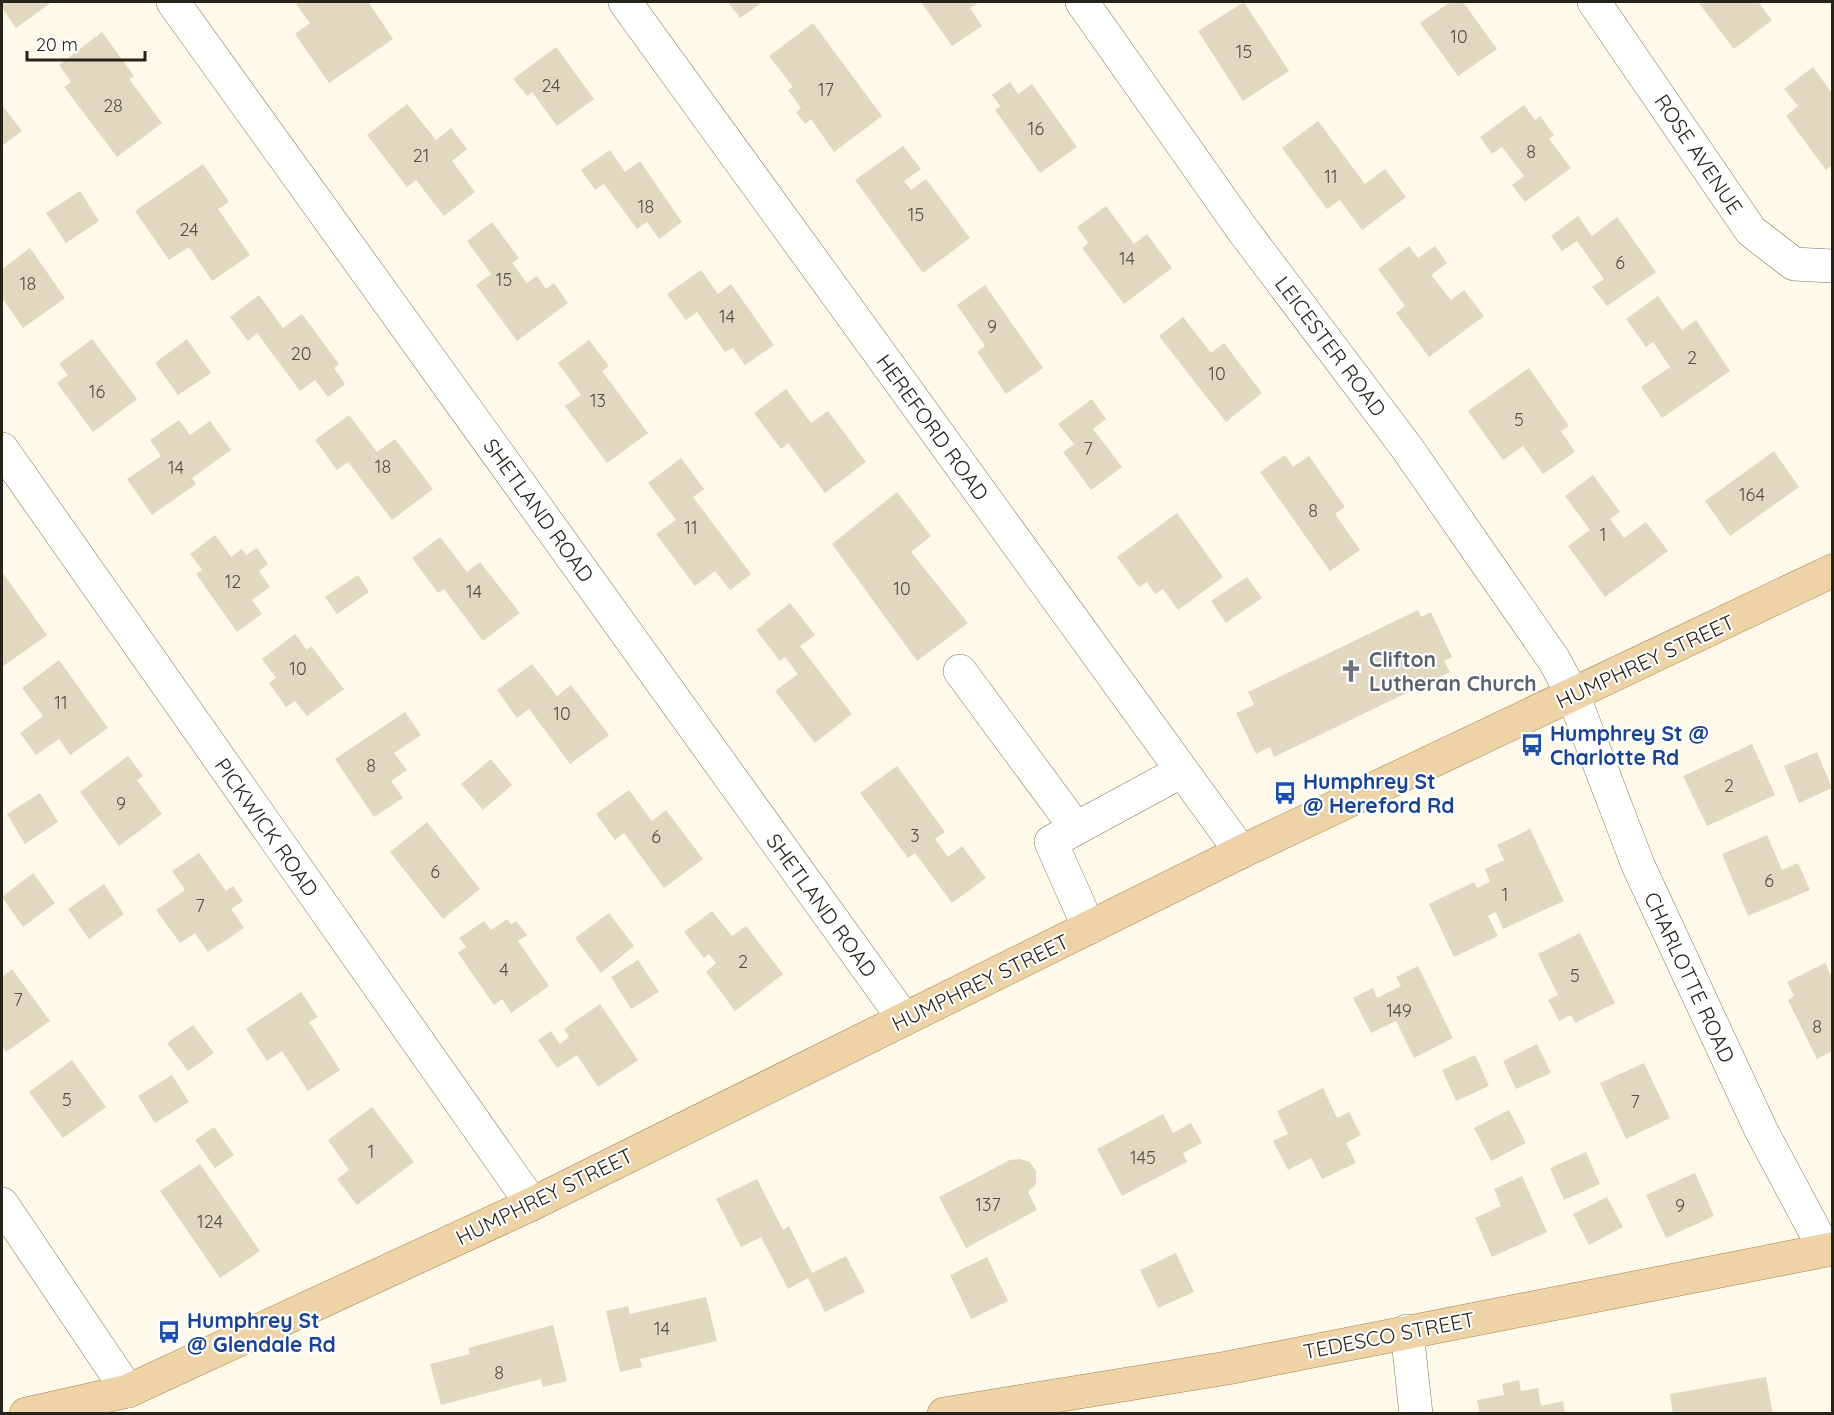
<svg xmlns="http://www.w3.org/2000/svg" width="1834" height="1415" font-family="Quicksand,sans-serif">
	<rect width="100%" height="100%" fill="#fef9e9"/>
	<g fill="#e1d8bf">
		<path d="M2,2H52L16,28L2,8Z"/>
		<path d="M298,2L369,3L393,39L329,83L295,34L310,23L295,3Z"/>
		<path d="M728,2H763L740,18Z"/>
		<path d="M921,2H976L977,4L970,8L982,26L952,46Z"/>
		<path d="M1244,2L1289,71L1243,101L1198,31Z"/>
		<path d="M1450,2H1463L1497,49L1458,76L1420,23Z"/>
		<path d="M1698,2H1758L1772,20L1734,49Z"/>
		<path d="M813,23L882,116L834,152L811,119L805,124L796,112L801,108L788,90L793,87L769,56Z"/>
		<path d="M102,32L134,76L129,79L162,123L117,157L64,87L71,82L59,65Z"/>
		<path d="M556,47L594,99L557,126L532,92L527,96L513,79Z"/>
		<path d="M1813,67L1832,93V165L1826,170L1786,116L1798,106L1784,89Z"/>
		<path d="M1010,82L1018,94L1032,84L1077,147L1040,173L995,110L1000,106L992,95Z"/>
		<path d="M407,104L436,140L451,128L467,149L452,161L475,192L444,216L416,180L407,187L367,135Z"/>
		<path d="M2,105L22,131L2,146Z"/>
		<path d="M1524,105L1535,120L1540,116L1554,135L1549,139L1571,168L1525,202L1512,185L1524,176L1502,147L1492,154L1480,137Z"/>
		<path d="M1318,121L1365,184L1385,169L1406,197L1362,230L1340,200L1327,209L1282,148Z"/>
		<path d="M903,146L921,169L904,181L911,190L926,179L970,238L923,273L855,180Z"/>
		<path d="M610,150L625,172L640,161L682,222L659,239L647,222L637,229L604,184L595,190L581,170Z"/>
		<path d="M203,164L229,202L218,209L250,255L212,281L189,247L169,260L135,211Z"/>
		<path d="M80,191L99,221L66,243L46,213Z"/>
		<path d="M1106,206L1134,244L1147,234L1172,268L1124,304L1082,248L1088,243L1077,227Z"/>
		<path d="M1578,216L1592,236L1617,217L1656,272L1607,306L1592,287L1604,279L1577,241L1562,251L1551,236Z"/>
		<path d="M492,222L519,258L512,263L527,283L537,276L546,289L554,283L568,303L517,341L476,285L491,274L467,241Z"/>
		<path d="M1409,246L1418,258L1435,246L1447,263L1431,275L1451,300L1464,290L1484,316L1429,357L1396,313L1405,306L1378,269Z"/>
		<path d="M30,248L65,298L23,328L2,298V269Z"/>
		<path d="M701,270L718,294L731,284L774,345L745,365L733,348L725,352L697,312L686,320L667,294Z"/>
		<path d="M985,285L1043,368L1006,394L977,352L985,346L957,305Z"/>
		<path d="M259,295L283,328L302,314L339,364L334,368L345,384L328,397L315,380L300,391L257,333L248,341L230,317Z"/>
		<path d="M1658,296L1682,330L1696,320L1730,371L1662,418L1641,387L1670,367L1653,342L1646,347L1626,319Z"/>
		<path d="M1183,317L1211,353L1224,343L1262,393L1226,422L1159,336Z"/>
		<path d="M92,339L137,399L93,432L57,383L68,375L59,364Z"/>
		<path d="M187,339L211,373L178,395L155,363Z"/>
		<path d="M589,340L609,366L602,371L648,433L607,463L565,406L581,395L558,363Z"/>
		<path d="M1529,368L1569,426L1561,431L1575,452L1543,474L1523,446L1503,460L1468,411Z"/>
		<path d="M786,389L811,423L828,411L866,462L825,493L788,443L781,449L754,413Z"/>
		<path d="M1092,399L1106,419L1093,429L1122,467L1091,490L1063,452L1074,444L1058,424Z"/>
		<path d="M349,415L377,452L395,439L433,489L392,520L348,462L337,470L315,440Z"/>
		<path d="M179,420L190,435L210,421L231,450L192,478L196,484L152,515L127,479L161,456L150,440Z"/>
		<path d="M1774,451L1799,487L1730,536L1705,501Z"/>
		<path d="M1285,455L1293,467L1309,456L1345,507L1335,514L1360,550L1330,571L1260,472Z"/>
		<path d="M681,458L704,489L693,497L751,574L730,590L715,571L695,586L656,534L676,520L648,483Z"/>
		<path d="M1593,475L1620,512L1610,519L1624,538L1646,522L1668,551L1605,597L1568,546L1590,530L1565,496Z"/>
		<path d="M897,492L931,536L911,552L968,623L917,661L832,544Z"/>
		<path d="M1177,513L1223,577L1178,610L1163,589L1155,594L1147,582L1139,587L1117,557Z"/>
		<path d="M215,535L231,557L242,549L246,555L257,548L268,564L259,571L270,587L252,600L262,614L237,632L196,574L202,570L190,554Z"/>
		<path d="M440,537L467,572L480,562L520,613L483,641L444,589L438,593L412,558Z"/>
		<path d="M2,572L47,635L2,667Z"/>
		<path d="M358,575L369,592L337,614L325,597Z"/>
		<path d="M1247,577L1262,598L1226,623L1211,601Z"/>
		<path d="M790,603L815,635L800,646L852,714L815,743L775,691L798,674L785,657L780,661L756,630Z"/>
		<path d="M1418,610L1421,617L1431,612L1452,657L1444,661L1450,672L1274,757L1270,747L1256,754L1236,713L1254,705L1248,692Z"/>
		<path d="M295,634L307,650L311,646L344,689L307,716L295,701L286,707L269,683L276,678L262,659Z"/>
		<path d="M59,660L108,728L70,755L59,739L36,755L20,733L43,716L22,688Z"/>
		<path d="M532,664L557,696L571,685L609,735L570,764L529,709L517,718L497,690Z"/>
		<path d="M405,712L421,735L394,753L407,770L391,781L403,798L374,817L335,759Z"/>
		<path d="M1752,744L1775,795L1707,826L1683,776Z"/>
		<path d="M1817,752L1832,788L1799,803L1784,766Z"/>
		<path d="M128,756L143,776L137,780L162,814L119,846L80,792Z"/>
		<path d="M491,759L512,785L483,810L461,784Z"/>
		<path d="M897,766L945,832L935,839L948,857L962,846L986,878L952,903L915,853L908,858L860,793Z"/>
		<path d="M629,790L652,821L666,810L703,859L664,888L624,833L615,840L596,814Z"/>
		<path d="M40,793L58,822L25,844L7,814Z"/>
		<path d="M427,822L480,889L443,919L390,852Z"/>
		<path d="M1530,829L1564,901L1503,929L1496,912L1488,916L1498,936L1454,957L1429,904L1474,882L1477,888L1490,882L1485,869L1504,860L1497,845Z"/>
		<path d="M1767,835L1782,870L1798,863L1810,890L1748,916L1722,854Z"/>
		<path d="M199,853L226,891L233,886L243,901L231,909L244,928L208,952L195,933L180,943L156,910L185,890L172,871Z"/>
		<path d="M33,873L55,903L23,927L2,897Z"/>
		<path d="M104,884L124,914L89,939L68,909Z"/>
		<path d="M712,911L732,936L746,926L783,974L735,1011L706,972L716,963L709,954L704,958L684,932Z"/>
		<path d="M609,913L634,946L601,973L575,938Z"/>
		<path d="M507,919L511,924L516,921L527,935L518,941L549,986L511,1013L502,999L494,1005L458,953L466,947L459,938L484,921L491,930Z"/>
		<path d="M1580,933L1615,1003L1575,1023L1571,1015L1559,1021L1548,1000L1558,995L1538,954Z"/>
		<path d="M638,960L659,992L631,1009L611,977Z"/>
		<path d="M1825,963L1832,978V1051L1817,1059L1788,1000L1794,996L1787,982Z"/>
		<path d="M1418,966L1453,1038L1414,1058L1396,1021L1371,1033L1353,998L1373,988L1377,998L1401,986L1396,977Z"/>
		<path d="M12,969L50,1021L6,1052L2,1045V977Z"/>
		<path d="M301,992L318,1017L309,1022L340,1070L308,1091L282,1051L267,1061L246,1029Z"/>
		<path d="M600,1004L638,1060L598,1087L577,1055L557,1068L538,1040L551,1031L560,1044L569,1037L564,1029Z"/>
		<path d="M193,1025L214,1053L188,1071L167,1043Z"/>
		<path d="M1537,1044L1551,1073L1516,1089L1503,1061Z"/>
		<path d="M1475,1055L1489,1086L1456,1101L1442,1070Z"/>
		<path d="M72,1060L106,1107L63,1138L29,1092Z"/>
		<path d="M1644,1063L1670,1118L1626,1139L1600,1083Z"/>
		<path d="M172,1075L189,1102L155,1123L138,1096Z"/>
		<path d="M1323,1088L1337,1118L1349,1112L1361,1135L1346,1143L1356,1163L1322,1179L1311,1158L1288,1170L1273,1141L1288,1134L1277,1111Z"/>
		<path d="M372,1107L414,1162L357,1205L337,1179L349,1170L328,1140Z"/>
		<path d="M1509,1110L1526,1143L1491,1161L1474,1128Z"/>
		<path d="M1163,1114L1173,1133L1191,1123L1202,1143L1183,1153L1187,1162L1122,1196L1097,1149Z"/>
		<path d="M214,1127L234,1155L215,1168L195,1140Z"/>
		<path d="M1586,1152L1600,1184L1564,1200L1550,1168Z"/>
		<path d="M1020,1159L1030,1162L1036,1171V1184L1028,1192L1037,1210L966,1248L939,1197L1010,1160Z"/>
		<path d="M200,1164L260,1251L220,1278L160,1191Z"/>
		<path d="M1695,1173L1714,1216L1666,1238L1646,1195Z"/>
		<path d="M1522,1176L1547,1232L1492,1257L1475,1218L1501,1206L1494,1189Z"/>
		<path d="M757,1179L783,1230L789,1226L812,1273L846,1256L865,1292L825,1312L808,1278L788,1289L761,1237L741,1247L716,1199Z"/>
		<path d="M1607,1197L1623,1227L1589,1245L1573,1214Z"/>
		<path d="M1176,1253L1194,1292L1158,1308L1140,1270Z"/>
		<path d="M987,1257L1008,1301L971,1319L950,1275Z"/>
		<path d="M706,1297L717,1341L640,1359L642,1367L620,1372L606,1311L628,1306L630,1314Z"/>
		<path d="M553,1325L567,1381L543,1387L541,1379L441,1405L430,1364L470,1354L468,1348Z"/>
		<path d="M1766,1377L1773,1414H1673L1670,1394Z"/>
		<path d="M1519,1380L1521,1391L1538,1388L1541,1406L1563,1401L1565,1414H1480L1477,1400L1504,1395L1502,1384Z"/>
	</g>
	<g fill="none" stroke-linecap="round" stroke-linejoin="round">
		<g stroke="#7c745d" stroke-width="34">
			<g id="minor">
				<path d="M173,2L904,1019"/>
				<path d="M625,2L1241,852"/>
				<path d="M1082,2L1242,229L1407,448L1554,660L1573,695L1638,865L1761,1130L1825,1250"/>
				<path d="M1594,2L1751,231L1794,264L1832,266"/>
				<path d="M2,449L532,1204"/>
				<path d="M960,671L1076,828"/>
				<path d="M1089,928L1051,842L1182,771"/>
				<path d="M2,1204L128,1391"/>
				<path d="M1407,1331L1416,1414"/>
			</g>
		</g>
		<g stroke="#a08350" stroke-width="34">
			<g id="major">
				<path d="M26,1414L128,1391L532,1204L1241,852L1832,571"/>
				<path d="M944,1414L1227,1368L1832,1249"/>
			</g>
		</g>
		<use href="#minor" stroke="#fff" stroke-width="33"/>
		<use href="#major" stroke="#eed3a7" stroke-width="33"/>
	</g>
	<defs>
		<g id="church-bare" transform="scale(1.8)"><path d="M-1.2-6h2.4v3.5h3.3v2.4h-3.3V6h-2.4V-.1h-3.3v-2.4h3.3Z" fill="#6b7280" stroke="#fff" stroke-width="2.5" paint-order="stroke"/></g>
		<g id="bus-bare" transform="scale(1.8)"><path d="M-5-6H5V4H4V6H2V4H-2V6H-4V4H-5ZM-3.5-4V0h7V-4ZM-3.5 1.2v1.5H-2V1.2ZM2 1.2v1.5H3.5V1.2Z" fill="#1a4fb4" stroke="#fff" stroke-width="2.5" paint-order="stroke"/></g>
	</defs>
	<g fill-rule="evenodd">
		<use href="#church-bare" x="1351" y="671"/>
		<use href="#bus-bare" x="1532" y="745"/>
		<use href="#bus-bare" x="1285" y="793"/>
		<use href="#bus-bare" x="169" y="1332"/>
	</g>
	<g text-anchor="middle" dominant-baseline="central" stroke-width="4.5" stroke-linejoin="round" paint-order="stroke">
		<g font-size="18" fill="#555043">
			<text x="1459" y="36">10</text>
			<text x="1244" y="51">15</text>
			<text x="551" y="85">24</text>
			<text x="826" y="89">17</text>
			<text x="113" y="105">28</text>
			<text x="1036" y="128">16</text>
			<text x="1531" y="151">8</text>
			<text x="421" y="155">21</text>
			<text x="1331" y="176">11</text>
			<text x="646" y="206">18</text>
			<text x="916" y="214">15</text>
			<text x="189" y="229">24</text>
			<text x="1127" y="258">14</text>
			<text x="1620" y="262">6</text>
			<text x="504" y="279">15</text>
			<text x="28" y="283">18</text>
			<text x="727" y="316">14</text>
			<text x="992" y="326">9</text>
			<text x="301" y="353">20</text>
			<text x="1692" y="357">2</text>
			<text x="1217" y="373">10</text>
			<text x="97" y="391">16</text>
			<text x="598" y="400">13</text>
			<text x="1519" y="419">5</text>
			<text x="1088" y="448">7</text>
			<text x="383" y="466">18</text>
			<text x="176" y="467">14</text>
			<text x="1752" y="494">164</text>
			<text x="1313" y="510">8</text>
			<text x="691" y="527">11</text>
			<text x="1603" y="534">1</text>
			<text x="233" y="581">12</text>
			<text x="902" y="588">10</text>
			<text x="474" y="591">14</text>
			<text x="298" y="668">10</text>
			<text x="61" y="702">11</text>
			<text x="562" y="713">10</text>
			<text x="371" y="765">8</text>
			<text x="1729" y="785">2</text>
			<text x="121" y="803">9</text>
			<text x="915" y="835">3</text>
			<text x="656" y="836">6</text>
			<text x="435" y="871">6</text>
			<text x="1769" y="880">6</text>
			<text x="1505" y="894">1</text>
			<text x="200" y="905">7</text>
			<text x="743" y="961">2</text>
			<text x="504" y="969">4</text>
			<text x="1575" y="975">5</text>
			<text x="18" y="999">7</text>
			<text x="1399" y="1010">149</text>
			<text x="1817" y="1026">8</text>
			<text x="67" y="1099">5</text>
			<text x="1635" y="1101">7</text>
			<text x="371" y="1151">1</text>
			<text x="1143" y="1157">145</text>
			<text x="988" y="1204">137</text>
			<text x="1680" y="1205">9</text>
			<text x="210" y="1221">124</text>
			<text x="662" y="1328">14</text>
			<text x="499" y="1372">8</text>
		</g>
		<g font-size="21" fill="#26231a" stroke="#fff">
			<text transform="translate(1699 154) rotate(56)">ROSE AVENUE</text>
			<text transform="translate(1331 346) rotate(53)">LEICESTER ROAD</text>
			<text transform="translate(933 427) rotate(54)">HEREFORD ROAD</text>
			<text transform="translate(539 510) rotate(54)">SHETLAND ROAD</text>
			<text transform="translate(1645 661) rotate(-25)">HUMPHREY STREET</text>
			<text transform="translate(267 827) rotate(55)">PICKWICK ROAD</text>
			<text transform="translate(822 905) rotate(54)">SHETLAND ROAD</text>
			<text transform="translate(1690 977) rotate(65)">CHARLOTTE ROAD</text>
			<text transform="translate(980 982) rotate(-26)">HUMPHREY STREET</text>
			<text transform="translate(544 1196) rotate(-26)">HUMPHREY STREET</text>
			<text transform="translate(1389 1335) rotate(-11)">TEDESCO STREET</text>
		</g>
		<g font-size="21" font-weight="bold" fill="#5b616d" stroke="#fff" text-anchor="start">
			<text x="1369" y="659">Clifton<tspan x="1369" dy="24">Lutheran Church</tspan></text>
		</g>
		<g font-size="21" font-weight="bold" fill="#164399" stroke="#fff" text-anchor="start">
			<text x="1550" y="733">Humphrey St @<tspan x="1550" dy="24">Charlotte Rd</tspan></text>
			<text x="1303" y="781">Humphrey St<tspan x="1303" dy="24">@ Hereford Rd</tspan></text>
			<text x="187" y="1320">Humphrey St<tspan x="187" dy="24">@ Glendale Rd</tspan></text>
		</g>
	</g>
	<rect width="1834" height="1415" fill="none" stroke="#26231a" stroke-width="6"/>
	<path d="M27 51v9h118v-9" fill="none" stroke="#26231a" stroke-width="3"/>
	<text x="36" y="51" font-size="18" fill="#26231a" stroke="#ffffff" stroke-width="4.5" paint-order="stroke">20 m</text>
</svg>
